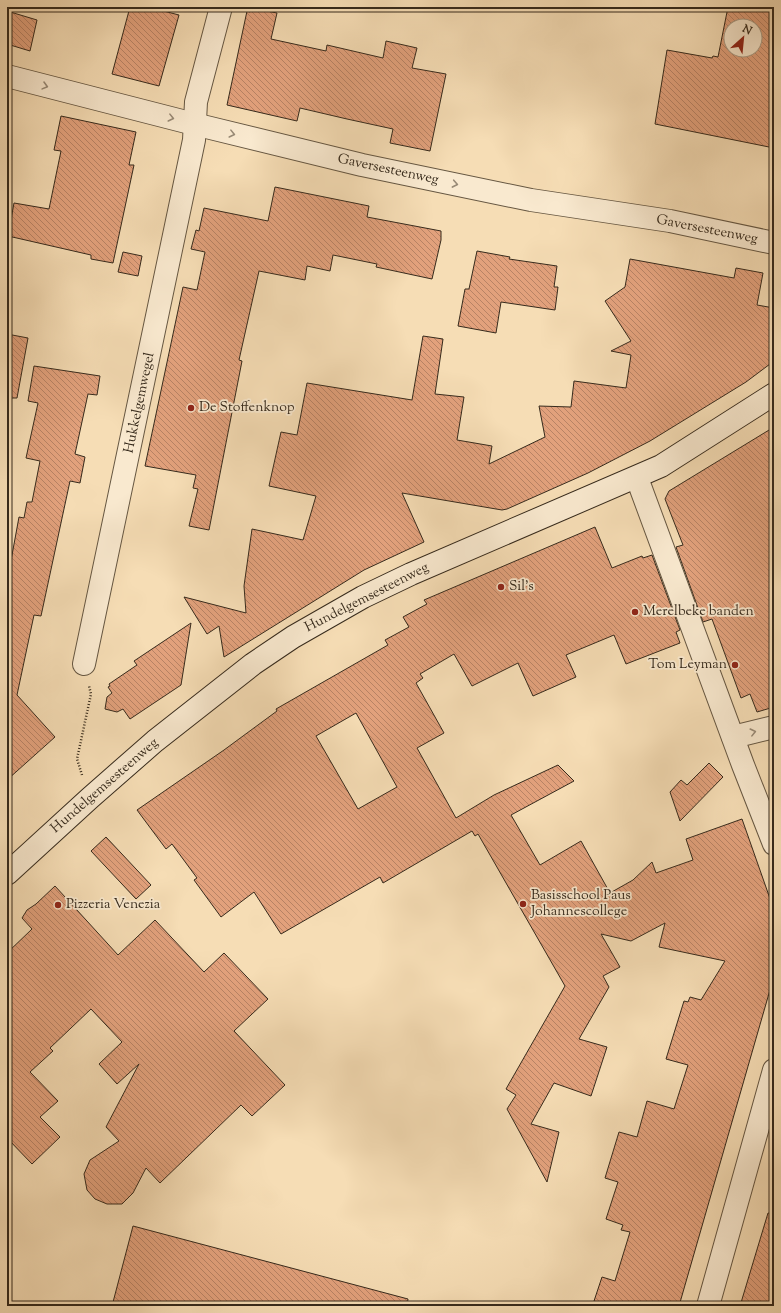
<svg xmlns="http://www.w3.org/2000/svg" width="781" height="1313" font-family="'Sorts Mill Goudy',serif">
	<defs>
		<pattern id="building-back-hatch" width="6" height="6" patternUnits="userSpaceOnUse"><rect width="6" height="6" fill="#e2a17c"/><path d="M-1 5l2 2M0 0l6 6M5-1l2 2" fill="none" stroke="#b88365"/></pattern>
	</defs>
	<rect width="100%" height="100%" fill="#f6ddb5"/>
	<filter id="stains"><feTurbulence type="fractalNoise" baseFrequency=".005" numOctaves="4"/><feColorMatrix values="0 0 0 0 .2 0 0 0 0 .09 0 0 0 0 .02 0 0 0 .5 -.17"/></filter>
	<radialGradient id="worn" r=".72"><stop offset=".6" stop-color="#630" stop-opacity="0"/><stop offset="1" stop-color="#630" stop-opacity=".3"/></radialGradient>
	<g fill="url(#building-back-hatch)" stroke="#362a1c" fill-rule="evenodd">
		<path d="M130,7H148L179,15L159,86L112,74Z"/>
		<path d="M728,7H774V148L655,124L667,50L712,58L713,56L718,57ZM731,26H755V50H731Z"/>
		<path d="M251,8L277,13L271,39L326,51L327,45L383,58L386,41L417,48L412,68L446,74L430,151L390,143L393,129L347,119L300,108L297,121L227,105L247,11L250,12Z"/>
		<path d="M7,11L37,20L30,51L7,44Z"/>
		<path d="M61,116L136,132L129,165H134L113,263L91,259V255L8,236L14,203L49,209L61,151L54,150Z"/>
		<path d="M275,187L369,206L367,217L441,231V240L432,279L376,267L377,264L333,255L330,271L307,266L305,280L259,271L239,360L242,361L209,530L189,526L198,489L193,488L196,475L145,466L183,287L197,290L205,252L191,249L196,230L199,231L204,208L268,221Z"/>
		<path d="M477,251L510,257L509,259L557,266L554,287H558L555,310L501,302L496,333L458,326L465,289H469Z"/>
		<path d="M123,252L142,256L138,276L118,272Z"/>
		<path d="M630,259L734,278L736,268L763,273L757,305L774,308V361L746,382L650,441L588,473L507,509L502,510L402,493L424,542L364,570L224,657L219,626L207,634L184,597L246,613L244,586L252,529L303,540L316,496L269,486L281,432L297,435L307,383L412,400L423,336L443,339L435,394L464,397L457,440L492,446L489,464L545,437L539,406L571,407L574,381L626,388L631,355L611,351L631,341L605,301L625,287Z"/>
		<path d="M7,334L28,338L17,398H7Z"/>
		<path d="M34,366L100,376L97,395L88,394L75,454L85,457L80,483L70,481L41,616L34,615L17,695L55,737L7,780V565L10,566L19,517L24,518L27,502H32L40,461L26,458L38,403L28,401Z"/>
		<path d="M774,427V707L757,712L750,694L741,698L712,619L703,622L676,547L683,545L665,499L669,491Z"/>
		<path d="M595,527L612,568L642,556L643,558L652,555L680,630L676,632L680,643L626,664L614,635L566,655L576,677L533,696L518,663L472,686L454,654L420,674L423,678L416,683L444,733L417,748L456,818L494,795L558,765L574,781L511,815L540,865L581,841L610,893L633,880L652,862L656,873L693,860L686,839L742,819L774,910V976L679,1306H611L594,1301L602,1277L615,1281L630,1232L621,1230L623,1225L606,1219L618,1182L605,1178L619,1132L637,1137L647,1101L674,1109L688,1065L666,1059L684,1001L688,1002L690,997L701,1000L725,961L659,947L665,923L631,941L601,934L620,967L603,976L609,987L579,1039L607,1047L591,1096L554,1083L531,1124L559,1132L547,1182L507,1109L516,1095L506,1089L565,986L478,834L475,836L472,831L383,883L380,877L281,934L254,892L221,917L194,880L197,878L172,844L166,849L137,810L224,750L277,711L276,709L388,645L385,640L409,627L403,617L427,604L424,600ZM356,713L397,787L358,809L316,736Z"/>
		<path d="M191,623L181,685L130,719L123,709L117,712L105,709L107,697L112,693L108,687L110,686L109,684L137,665L134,661Z"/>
		<path d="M709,763L723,777L680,821L670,792L681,780L687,785Z"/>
		<path d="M106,837L151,885L136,899L91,851Z"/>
		<path d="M55,886L118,955L155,920L204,972L224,953L268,999L234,1031L285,1085L252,1116L241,1105L160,1183L146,1168L133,1193L122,1204H107L95,1199L87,1190L84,1174L90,1160L119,1141L106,1127L139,1064L117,1084L99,1064L122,1042L91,1009L50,1048L53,1051L30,1072L58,1101L40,1117L60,1137L32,1164L7,1138V953L32,929L22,918L27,910L36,904Z"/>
		<path d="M768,1213L774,1214V1306H740Z"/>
		<path d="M133,1226L408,1299L407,1306H112Z"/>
	</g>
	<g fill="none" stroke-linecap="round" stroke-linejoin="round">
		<g stroke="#665742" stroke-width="24">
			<g id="minor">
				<path d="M637,478L743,765L774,844"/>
				<path d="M84,664L194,140L196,102L221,7"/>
				<path d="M733,737L774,727"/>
				<path d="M708,1306L774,1070"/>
			</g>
		</g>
		<g stroke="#665742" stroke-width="24">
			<path id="tertiary" d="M7,76L194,124L362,165L531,200L670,221L774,243"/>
		</g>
		<g stroke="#362a1c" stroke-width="24">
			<path id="secondary" d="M7,874L90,798L155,741L253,664L293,637L363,597L411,574L661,466L774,394"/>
		</g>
		<path stroke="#362a1c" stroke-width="2.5" stroke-dasharray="1 2" stroke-linecap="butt" d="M82,775L77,759L91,694L89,686"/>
		<use href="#minor" stroke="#f9e9cf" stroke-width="22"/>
		<use href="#tertiary" stroke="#f9e9cf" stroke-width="22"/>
		<use href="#secondary" stroke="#f9e9cf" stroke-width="22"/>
	</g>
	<defs><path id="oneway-chevron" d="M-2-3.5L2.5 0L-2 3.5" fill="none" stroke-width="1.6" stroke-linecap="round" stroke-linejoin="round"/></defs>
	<g stroke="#988a76">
		<use href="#oneway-chevron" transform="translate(45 86) rotate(15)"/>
		<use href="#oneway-chevron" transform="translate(171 118) rotate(14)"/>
		<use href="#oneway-chevron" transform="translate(232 134) rotate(14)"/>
		<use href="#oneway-chevron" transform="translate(455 184) rotate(11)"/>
		<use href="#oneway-chevron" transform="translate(753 732) rotate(-14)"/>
	</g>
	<g fill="#8f2418" stroke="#f9e9cf" stroke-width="1.5">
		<circle cx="191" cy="408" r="4"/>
		<circle cx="501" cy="587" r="4"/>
		<circle cx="635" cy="612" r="4"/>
		<circle cx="735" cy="665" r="4"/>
		<circle cx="523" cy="904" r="4"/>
		<circle cx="58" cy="905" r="4"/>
	</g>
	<g text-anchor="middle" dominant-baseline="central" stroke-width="3.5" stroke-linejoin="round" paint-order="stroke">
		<g font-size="14" fill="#362a1c" stroke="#f9e9cf">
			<text transform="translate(388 170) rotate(12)">Gaversesteenweg</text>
			<text transform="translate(707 230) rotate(11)">Gaversesteenweg</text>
			<text transform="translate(140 403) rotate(-78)">Hukkelgemwegel</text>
			<text transform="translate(367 598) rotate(-27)">Hundelgemsesteenweg</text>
			<text transform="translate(105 786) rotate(-41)">Hundelgemsesteenweg</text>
		</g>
		<g font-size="14" fill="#362a1c" stroke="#f9e9cf" text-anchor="start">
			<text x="199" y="408">De Stoffenknop</text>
			<text x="509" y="587">Sil's</text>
			<text x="643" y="612">Merelbeke banden</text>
			<text x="727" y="665" text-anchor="end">Tom Leyman</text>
			<text x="531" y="896">Basisschool Paus<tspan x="531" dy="16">Johannescollege</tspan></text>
			<text x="66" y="905">Pizzeria Venezia</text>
		</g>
	</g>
	<rect width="781" height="1313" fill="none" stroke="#f6ddb5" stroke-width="24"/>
	<rect x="8" y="8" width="765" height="1297" fill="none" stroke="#362a1c" stroke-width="2"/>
	<rect x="12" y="12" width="757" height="1289" fill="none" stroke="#362a1c"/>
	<g transform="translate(743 38) rotate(27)"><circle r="19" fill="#f9e9cf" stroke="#ab9d87"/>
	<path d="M0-3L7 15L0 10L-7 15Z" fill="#8f2418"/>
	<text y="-6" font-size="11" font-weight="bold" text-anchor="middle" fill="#362a1c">N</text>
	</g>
	<rect width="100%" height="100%" filter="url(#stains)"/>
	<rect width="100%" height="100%" fill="url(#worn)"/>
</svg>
